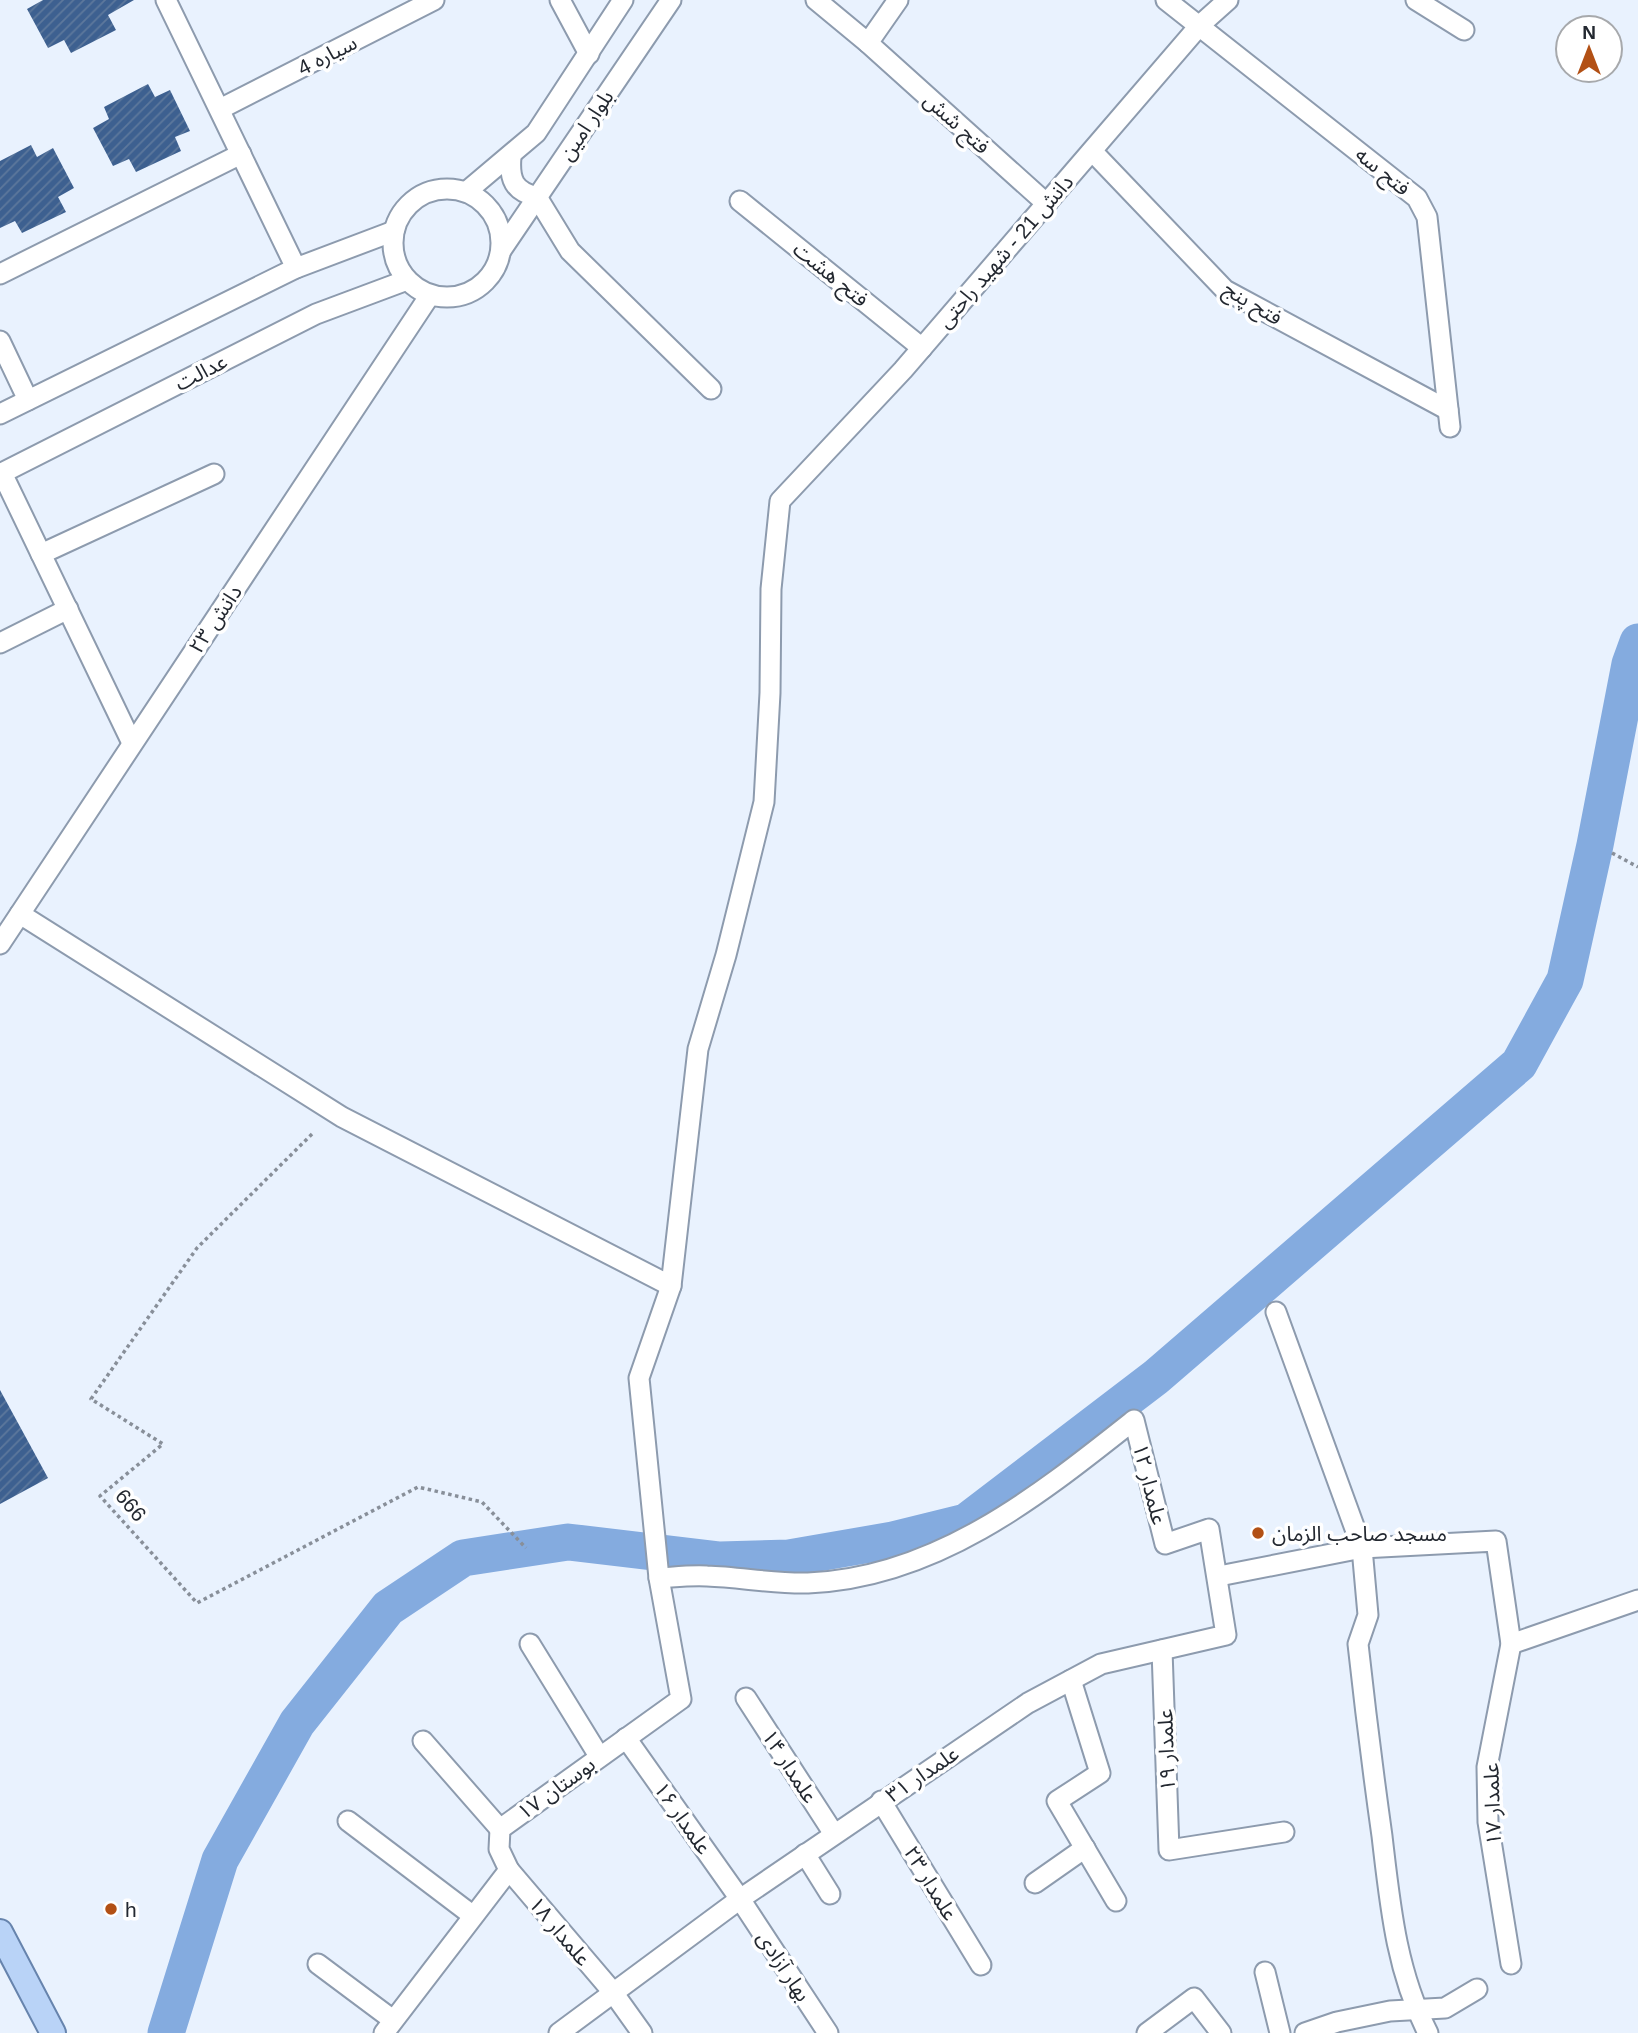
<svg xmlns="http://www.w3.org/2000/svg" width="1638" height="2033" font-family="Helvetica,'Noto Sans Arabic',sans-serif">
	<defs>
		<pattern id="building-hatch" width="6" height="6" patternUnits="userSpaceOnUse" patternTransform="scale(1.75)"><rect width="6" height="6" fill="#3d6090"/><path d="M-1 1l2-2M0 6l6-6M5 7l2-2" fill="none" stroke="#5d789c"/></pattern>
	</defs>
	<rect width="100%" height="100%" fill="#e9f2fe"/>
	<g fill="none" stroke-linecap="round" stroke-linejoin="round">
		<path stroke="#84abdf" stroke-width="37" d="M166,2033L220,1860L297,1723L388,1608L463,1558L568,1542L720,1560L789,1558L893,1540L966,1522L1156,1377L1519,1064L1565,980L1595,845L1630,664L1638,642"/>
	</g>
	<g fill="url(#building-hatch)">
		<path d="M43,0H134L108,15L116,30L71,53L64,40L48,48L27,9Z"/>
		<path d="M148,84L155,97L170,90L190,131L175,137L181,151L136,172L129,159L113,166L93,128L109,119L104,107Z"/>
		<path d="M31,145L37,157L53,148L74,188L58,197L66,212L22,233L15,221L0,228V161Z"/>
		<path d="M0,1390L48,1478L0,1504Z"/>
	</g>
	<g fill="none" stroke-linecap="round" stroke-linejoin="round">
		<g stroke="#8d9bae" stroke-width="23">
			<g id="minor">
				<path d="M166,0L296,268"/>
				<path d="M560,0L589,54"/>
				<path d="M816,0L868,43L898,0"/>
				<path d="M1166,0L1417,198L1427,217L1450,427"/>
				<path d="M1416,0L1464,30"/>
				<path d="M868,43L1047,204"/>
				<path d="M220,109L434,0"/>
				<path d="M1092,151L1225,290L1448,410"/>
				<path d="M511,157C509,180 514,191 537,197L570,251L711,389"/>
				<circle cx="447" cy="243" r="54"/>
				<path d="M466,192L536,133L623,0"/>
				<path d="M740,201L922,348"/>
				<path d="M502,249L671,0"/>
				<path d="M0,274L241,154"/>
				<path d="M0,341L28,400"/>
				<path d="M0,414L296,268L394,231"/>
				<path d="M2,473L132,743"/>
				<path d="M0,474L316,314L407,280"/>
				<path d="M41,554L214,474"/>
				<path d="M0,643L68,609"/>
				<path d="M20,914L342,1117L671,1286"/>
				<path d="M0,944L430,295"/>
				<path d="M1276,1312L1362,1548L1368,1615L1358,1644C1365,1708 1373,1772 1382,1836C1390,1904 1396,1971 1428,2033"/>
				<path d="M1219,1576L1362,1548L1496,1541L1511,1644L1487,1767L1488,1822L1511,1964"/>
				<path d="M530,1644L599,1756"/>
				<path d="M1511,1644L1638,1600"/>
				<path d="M1162,1650L1169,1850L1284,1832"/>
				<path d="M1071,1680L1100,1773L1057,1801L1116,1901"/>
				<path d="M746,1698L834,1834"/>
				<path d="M626,1738L740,1899L828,2033"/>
				<path d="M423,1741L500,1829"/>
				<path d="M881,1801L981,1965"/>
				<path d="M348,1821L472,1915"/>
				<path d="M805,1854L830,1894"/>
				<path d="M509,1870L612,1991L642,2033"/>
				<path d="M1035,1883L1085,1848"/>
				<path d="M318,1964L393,2020"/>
				<path d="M1265,1972L1280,2033"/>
				<path d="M384,2033L509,1870L499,1849L500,1829L681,1699L659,1578L639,1378L671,1286L698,1049L726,955L764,802L770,693L771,589L780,501L903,370L1200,25L1228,0"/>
				<path d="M559,2033L740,1899L1028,1703L1101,1664L1226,1635L1209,1529L1165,1544L1134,1420C1038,1496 936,1578 808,1583C774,1584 740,1577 707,1576C691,1575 675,1577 659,1578"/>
				<path d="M1147,2033L1194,1998L1221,2033"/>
				<path d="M1305,2033L1337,2022L1390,2011L1445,2008L1477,1989"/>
			</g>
		</g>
		<g stroke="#6784ad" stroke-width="28">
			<path id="major" d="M0,1932L53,2033"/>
		</g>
		<g stroke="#888f99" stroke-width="3.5" stroke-dasharray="3.5 3.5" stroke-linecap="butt">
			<path d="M1612,853L1638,867"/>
			<path d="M312,1134L197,1248L91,1399L163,1444L100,1496L197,1603L418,1487L482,1502L526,1548"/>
		</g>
		<use href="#minor" stroke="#fff" stroke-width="19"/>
		<use href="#major" stroke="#b9d3f7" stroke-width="24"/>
	</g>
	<g fill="#b25015" stroke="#fff" stroke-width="2.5">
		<circle cx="1258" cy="1533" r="7"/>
		<circle cx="111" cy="1909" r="7"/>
	</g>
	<g text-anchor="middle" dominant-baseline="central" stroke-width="7" stroke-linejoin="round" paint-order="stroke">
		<g font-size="21" fill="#232830" stroke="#fff">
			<text transform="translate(327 55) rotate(-27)">سیاره 4</text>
			<text transform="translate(957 123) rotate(42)">فتح شش</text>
			<text transform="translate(586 125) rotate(-56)">بلوار امین</text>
			<text transform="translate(1383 171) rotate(39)">فتح سه</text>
			<text transform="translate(1005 251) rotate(-49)">دانش 21 - شهید راحتی</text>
			<text transform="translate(831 274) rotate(39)">فتح هشت</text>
			<text transform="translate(1253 303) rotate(31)">فتح پنج</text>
			<text transform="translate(201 372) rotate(-27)">عدالت</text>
			<text transform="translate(215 619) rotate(-56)">دانش ۲۳</text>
			<text transform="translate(1150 1484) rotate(76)">علمدار ۱۲</text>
			<text transform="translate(131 1505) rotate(50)">666</text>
			<text transform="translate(1166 1750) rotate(-92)">علمدار ۱۹</text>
			<text transform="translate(790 1766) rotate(57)">علمدار ۱۴</text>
			<text transform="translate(922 1774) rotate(-34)">علمدار ۳۱</text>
			<text transform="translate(556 1788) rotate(-36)">بوستان ۱۷</text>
			<text transform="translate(1492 1804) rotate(-92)">علمدار ۱۷</text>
			<text transform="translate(683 1818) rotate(55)">علمدار ۱۶</text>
			<text transform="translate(931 1883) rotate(59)">علمدار ۲۳</text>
			<text transform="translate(560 1931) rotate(50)">علمدار ۱۸</text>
			<text transform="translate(784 1966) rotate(57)">بهار آزادی</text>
		</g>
		<g font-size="21" fill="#232830" stroke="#fff" text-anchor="start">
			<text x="1272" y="1533">مسجد صاحب الزمان</text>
			<text x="125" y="1909">h</text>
		</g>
	</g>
	<g transform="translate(1589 49)"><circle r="33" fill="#ffffff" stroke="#a7a9ac" stroke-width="2"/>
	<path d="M0-5L12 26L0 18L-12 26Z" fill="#b25015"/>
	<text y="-10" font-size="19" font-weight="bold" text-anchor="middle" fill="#232830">N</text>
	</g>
</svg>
